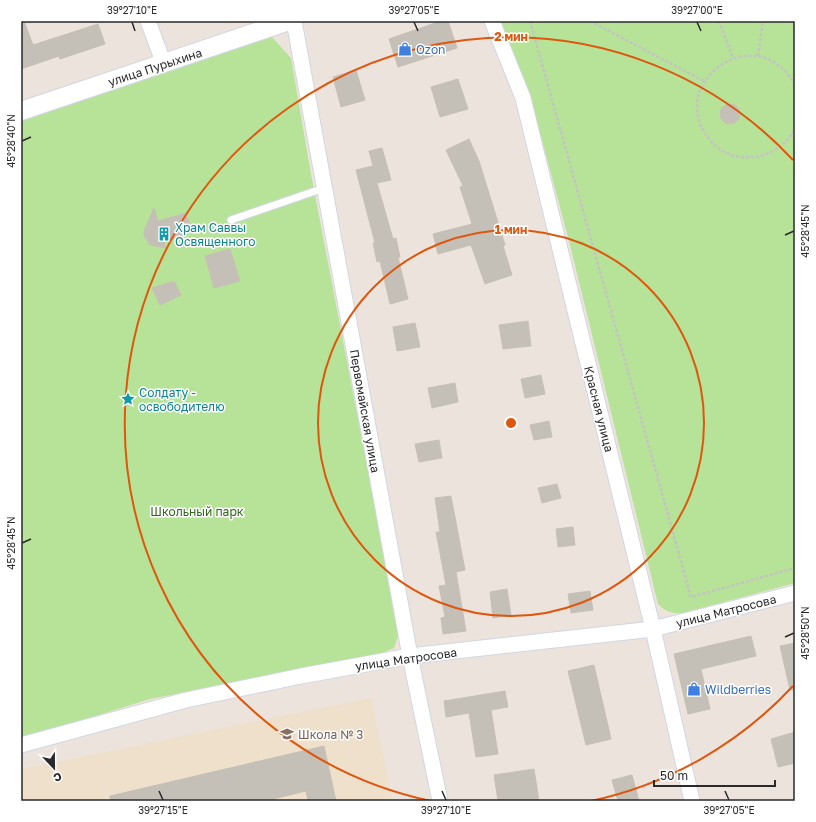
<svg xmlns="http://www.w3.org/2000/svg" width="816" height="822" font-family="'Golos Text',sans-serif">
	<rect width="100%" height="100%" fill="#ece4dc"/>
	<path fill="#eee0cb" d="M371,698L393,801H21V769Z"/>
	<g fill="#b7e398">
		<path d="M499,21H795V583L683,613C672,614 666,612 658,604L569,241L530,95Z"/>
		<path d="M271,36L291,58L311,174L399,633L394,648L377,655L150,699L21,739V121Z"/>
	</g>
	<g fill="#c4bfb7" stroke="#c8c0b6">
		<path d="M21,21H24L33,45L98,24L105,44L60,59L59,56L21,69Z"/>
		<path d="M441,21H448L457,48L398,67L389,39Z"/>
		<path d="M356,70L365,100L341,107L333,77Z"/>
		<path d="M458,79L468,109L440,117L431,87Z"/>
		<circle cx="730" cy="114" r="10"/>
		<path d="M469,139L479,161L505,245L503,246L512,275L485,284L471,245L438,254L433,234L472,224L460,187L463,186L446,150Z"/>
		<path d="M382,148L391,180L377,183L393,239L396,238L400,257H398L408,299L390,304L380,261L377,262L373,243H375L356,170L373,166L369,151Z"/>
		<path d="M154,208L158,221L186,213L191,229L183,232L184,236L164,242L166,248L150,245L144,236V231Z"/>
		<path d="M230,249L240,281L214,288L205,256Z"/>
		<path d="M174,281L181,295L160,305L152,288Z"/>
		<path d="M528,321L531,346L503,349L499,325Z"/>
		<path d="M415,323L420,347L397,351L393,327Z"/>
		<path d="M541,375L545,394L525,398L521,379Z"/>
		<path d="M455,383L458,402L432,408L428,388Z"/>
		<path d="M549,421L552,437L534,440L530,425Z"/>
		<path d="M439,440L442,458L419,462L415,444Z"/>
		<path d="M557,484L561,498L542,503L538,488Z"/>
		<path d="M451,496L465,570L456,572L466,631L443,634L441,618L445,617L439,586L446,585L436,532H440L435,498Z"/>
		<path d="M573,527L575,545L558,547L556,529Z"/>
		<path d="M507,589L511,615L493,618L490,592Z"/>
		<path d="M590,591L593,610L571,613L568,594Z"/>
		<path d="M751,636L756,656L701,669L710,709L688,714L674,654Z"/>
		<path d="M795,643V690H790L780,646Z"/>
		<path d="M594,665L611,739L586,745L568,671Z"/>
		<path d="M505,691L508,707L491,710L498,754L476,757L469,713L446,717L444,701Z"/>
		<path d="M795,732V763L778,767L771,739Z"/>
		<path d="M324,746L336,801H308L306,791L265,801H110V796Z"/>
		<path d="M534,769L539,801H498L494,775Z"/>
		<path d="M632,775L639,801H618L612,780Z"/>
	</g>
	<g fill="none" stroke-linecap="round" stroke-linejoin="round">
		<g stroke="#d1d6e3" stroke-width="9">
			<path id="service" d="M231,220L324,188"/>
		</g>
		<g stroke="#d1d6e3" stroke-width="17">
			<g id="minor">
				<path d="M148,21L164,64"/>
				<path d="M294,21L410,656L440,801"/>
				<path d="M492,21L523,98L653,629L692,801"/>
				<path d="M21,745L186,700L301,676L410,656L653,629L795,593"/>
			</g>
		</g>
		<g stroke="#d1d6e3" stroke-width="20">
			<path id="tertiary" d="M21,111L289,21"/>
		</g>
		<g stroke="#c3c3c3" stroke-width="2.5" stroke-dasharray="3 2" stroke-linecap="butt">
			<path d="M530,21L691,597L795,568"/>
			<path d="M590,21L704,81"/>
			<path d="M719,21L733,58"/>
			<path d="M758,56L763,21"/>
			<path d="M795,85C757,15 661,85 711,141C721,153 737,159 752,157C770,156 787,145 795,128"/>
		</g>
		<use href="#service" stroke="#fff" stroke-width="7"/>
		<use href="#minor" stroke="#fff" stroke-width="15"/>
		<use href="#tertiary" stroke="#fff" stroke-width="18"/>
	</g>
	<path fill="none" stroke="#2a2a2a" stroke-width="1.5" d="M132,22L135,31M414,22L418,31M697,22L701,31M22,141L31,137M785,235L794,231M22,543L31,539M785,637L794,633M159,791L163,800M442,791L446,800M725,791L729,800"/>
	<g fill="none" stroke="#de570e" stroke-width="2">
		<circle cx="511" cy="423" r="193"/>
		<path d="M793 686A386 386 0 0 1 591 801M431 801A386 386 0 1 1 793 160"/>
	</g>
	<defs>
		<g id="shop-bare" transform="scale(1.08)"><path d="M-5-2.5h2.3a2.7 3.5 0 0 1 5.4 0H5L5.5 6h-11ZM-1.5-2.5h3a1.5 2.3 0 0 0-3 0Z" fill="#3f7fe0" stroke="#fff" stroke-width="2.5" paint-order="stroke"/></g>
		<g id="building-bare" transform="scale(1.08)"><path d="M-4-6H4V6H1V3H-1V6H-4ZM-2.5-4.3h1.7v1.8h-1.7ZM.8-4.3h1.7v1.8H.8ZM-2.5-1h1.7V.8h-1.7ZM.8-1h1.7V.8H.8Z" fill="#0f9aa8" stroke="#fff" stroke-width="2.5" paint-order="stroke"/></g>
		<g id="sight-bare" transform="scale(1.08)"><path d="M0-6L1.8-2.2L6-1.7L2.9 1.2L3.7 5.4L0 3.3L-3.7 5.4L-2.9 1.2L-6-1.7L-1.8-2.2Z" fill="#0f9aa8" stroke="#fff" stroke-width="2.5" paint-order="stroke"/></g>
		<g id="school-bare" transform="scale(1.08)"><path d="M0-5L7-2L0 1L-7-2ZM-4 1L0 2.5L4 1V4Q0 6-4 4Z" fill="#8d6e63" stroke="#fff" stroke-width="2.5" paint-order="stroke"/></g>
	</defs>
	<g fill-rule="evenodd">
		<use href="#shop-bare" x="405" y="49"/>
		<use href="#building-bare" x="164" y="234"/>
		<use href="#sight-bare" x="128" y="399"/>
		<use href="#shop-bare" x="694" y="689"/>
		<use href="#school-bare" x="287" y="734"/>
	</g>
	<g text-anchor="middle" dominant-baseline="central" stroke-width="3" stroke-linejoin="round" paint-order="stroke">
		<g font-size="12" fill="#366cbe" stroke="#fff" text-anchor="start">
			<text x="416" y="49">Ozon</text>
			<text x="705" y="689">Wildberries</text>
		</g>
		<g font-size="12" fill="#2a2a2a" stroke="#fff">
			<text transform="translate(155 67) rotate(-18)">улица Пурыхина</text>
			<text transform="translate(599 409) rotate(76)">Красная улица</text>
			<text transform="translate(365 411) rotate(80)">Первомайская улица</text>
			<text transform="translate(726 611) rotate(-14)">улица Матросова</text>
			<text transform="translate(406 659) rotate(-8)">улица Матросова</text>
		</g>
		<g font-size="12" fill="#0d838f" stroke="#fff" text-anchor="start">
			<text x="175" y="227">Храм Саввы<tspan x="175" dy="14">Освященного</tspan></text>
			<text x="139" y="392">Солдату -<tspan x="139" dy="14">освободителю</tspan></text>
		</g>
		<g font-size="12" fill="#30671a" stroke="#fff">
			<text x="197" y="511">Школьный парк</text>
		</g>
		<g font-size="12" fill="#785e54" stroke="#fff" text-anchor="start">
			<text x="298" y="734">Школа № 3</text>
		</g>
	</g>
	<circle cx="511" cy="423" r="6" fill="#de570e" stroke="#fff" stroke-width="2"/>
	<g font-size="12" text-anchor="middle" font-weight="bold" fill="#de570e" stroke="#fff" stroke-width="3" stroke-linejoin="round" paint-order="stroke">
		<text x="511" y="41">2 мин</text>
		<text x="511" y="234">1 мин</text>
	</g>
	<rect width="816" height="822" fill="none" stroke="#ffffff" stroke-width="44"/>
	<g transform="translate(54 768) rotate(158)" stroke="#ffffff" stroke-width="3" paint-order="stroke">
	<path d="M0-3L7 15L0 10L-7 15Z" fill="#2a2a2a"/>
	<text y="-6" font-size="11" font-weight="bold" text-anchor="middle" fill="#2a2a2a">С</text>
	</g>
	<path d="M654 780v6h121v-6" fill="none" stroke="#2a2a2a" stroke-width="2"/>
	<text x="660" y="780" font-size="12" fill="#2a2a2a" stroke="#ffffff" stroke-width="3" paint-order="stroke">50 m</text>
	<rect x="22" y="22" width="772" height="778" fill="none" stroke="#2a2a2a" stroke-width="1.5"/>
	<g font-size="10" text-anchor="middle" fill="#2a2a2a">
		<text x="132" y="14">39°27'10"E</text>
		<text x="414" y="14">39°27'05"E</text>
		<text x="697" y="14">39°27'00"E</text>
		<text transform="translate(11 141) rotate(-90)" y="4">45°28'40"N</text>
		<text transform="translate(805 231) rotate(-90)" y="4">45°28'45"N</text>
		<text transform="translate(11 543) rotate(-90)" y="4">45°28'45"N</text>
		<text transform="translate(805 633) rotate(-90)" y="4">45°28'50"N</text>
		<text x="163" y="814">39°27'15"E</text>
		<text x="446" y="814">39°27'10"E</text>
		<text x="729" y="814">39°27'05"E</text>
	</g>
</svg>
